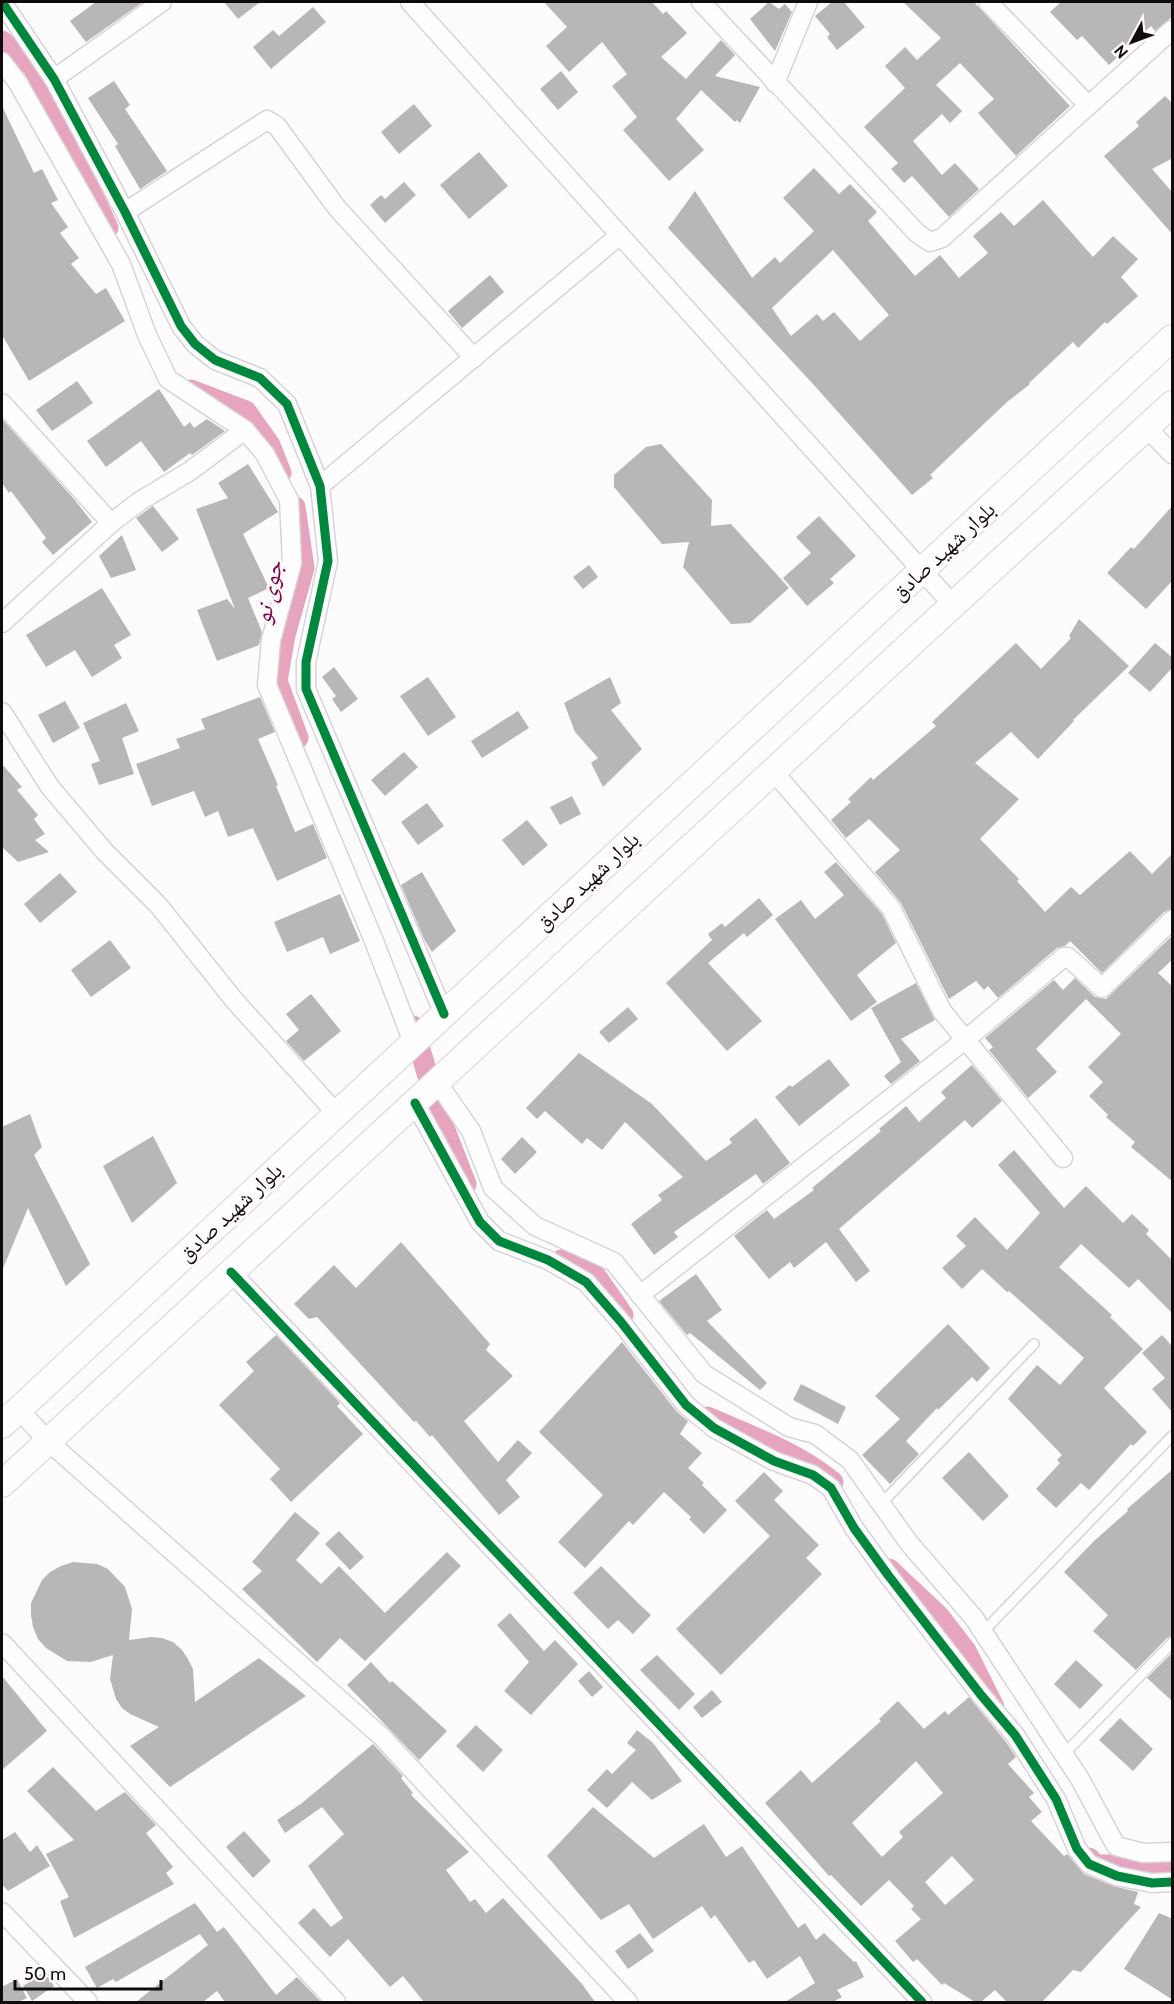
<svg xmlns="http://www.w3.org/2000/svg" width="1174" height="2004" viewBox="0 0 1174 2004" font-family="Cabin,'Noto Naskh Arabic',sans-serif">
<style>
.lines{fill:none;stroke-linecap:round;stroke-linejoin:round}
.canal{stroke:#e7a4be;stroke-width:21}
.building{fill:#b8b6b7;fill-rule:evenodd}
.lane-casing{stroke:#d7d4d6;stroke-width:12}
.street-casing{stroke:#d7d4d6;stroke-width:21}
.secondary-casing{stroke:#d7d4d6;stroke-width:28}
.lane{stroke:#fffeff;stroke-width:9}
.street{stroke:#fffeff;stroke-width:18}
.secondary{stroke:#fffeff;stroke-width:26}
.cycleway-casing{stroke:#fefafb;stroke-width:13}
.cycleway{stroke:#00873e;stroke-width:9}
.labels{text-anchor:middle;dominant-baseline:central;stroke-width:6;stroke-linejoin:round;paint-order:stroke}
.street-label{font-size:22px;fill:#100c0d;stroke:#fefafb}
.water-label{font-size:24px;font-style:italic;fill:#7c0347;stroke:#fefafb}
</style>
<rect width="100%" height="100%" fill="#fdfbfc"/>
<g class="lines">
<!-- canal -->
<g class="canal">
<polyline points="2,41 33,67 108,228"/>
<polyline points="191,390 246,411 270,445 281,473"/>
<polyline points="295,507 304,568 285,635 277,681 298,738"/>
<polyline points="413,1026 441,1120 466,1184"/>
<polyline points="561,1260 596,1276 623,1315"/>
<path d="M707,1417C751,1436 796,1452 833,1482"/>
<polyline points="889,1569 939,1616 966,1651 994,1707"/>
<polyline points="1089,1858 1096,1865 1172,1865"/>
</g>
</g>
<!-- building -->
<g class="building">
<polygon points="96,2 143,2 86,42 70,21"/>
<polygon points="224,2 260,2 238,19"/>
<polygon points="544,2 652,2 663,14 666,11 687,33 661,57 686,79 721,40 735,55 715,76 760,87 740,123 737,120 735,122 701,90 676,119 704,150 669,181 623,130 637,117 612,86 627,74 602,42 569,72 546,46 567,27"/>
<polygon points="769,2 779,9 785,4 792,12 775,51 750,19"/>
<polygon points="832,2 844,2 865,27 837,50 827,37 830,34 815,16"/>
<polygon points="903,2 974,2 1070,106 1016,156 978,113 994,99 960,63 936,85 962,111 950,123 942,114 913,141 942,175 955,163 979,189 949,217 912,176 904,183 891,169 898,163 864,127 905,88 885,66 905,47 917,60 941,38"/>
<polygon points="1061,2 1173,2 1173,16 1155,31 1151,26 1109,65 1082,36 1077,40 1050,12"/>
<polygon points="313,7 326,22 271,69 253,47 273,30 279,36"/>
<polygon points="561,71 578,92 558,110 540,89"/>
<polygon points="114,81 130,105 125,109 167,171 140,189 115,146 118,144 88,98"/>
<polygon points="1165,96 1173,104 1173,158 1152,169 1173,193 1173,235 1104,156 1139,126 1136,122"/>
<polygon points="414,104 432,126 399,154 381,132"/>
<polygon points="2,106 34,173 42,169 58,200 51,203 68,227 60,233 79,258 71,264 96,294 106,288 125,321 29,381 2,335"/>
<polygon points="479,152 508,186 469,219 440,185"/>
<path d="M814,168L839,194L850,184L877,212L868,221L915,276L940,255L959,278L988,253L973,236L1001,212L1014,226L1043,200L1093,257L1113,236L1138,259L1121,277L1138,296L1107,324L1105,322L1078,348L1073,342L1029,383L1030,384L1007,402L930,475L933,478L912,495L813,384L668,228L695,191L752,278L775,257L780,263L814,231L783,198ZM833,250L889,315L860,341L834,312L823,321L817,314L791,336L772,308Z"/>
<polygon points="404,182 416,195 385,223 370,205 381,195 385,199"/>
<polygon points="490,275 504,292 462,328 448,311"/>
<polygon points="77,381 93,403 52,431 36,410"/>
<polygon points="159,389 184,427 190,422 194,428 207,419 225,431 192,455 190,453 164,472 141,441 106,467 87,441"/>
<polygon points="2,419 74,499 92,522 53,555 42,542 46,538 11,491 9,493 2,483"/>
<polygon points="661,444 712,500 711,526 731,524 789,588 750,623 731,624 683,567 689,542 662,544 614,487 614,475 646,447"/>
<polygon points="248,464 278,512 243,534 269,588 248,598 262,632 259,645 217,661 197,610 227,599 235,609 196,509 228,498 218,483"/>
<polygon points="1173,505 1173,580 1146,609 1107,573 1131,547 1134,549"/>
<polygon points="153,506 179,539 162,552 136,518"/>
<polygon points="819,516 856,556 830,579 834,583 807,606 783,578 811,553 796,537"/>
<polygon points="122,535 136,570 111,578 99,556"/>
<polygon points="589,565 598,577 583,589 573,577"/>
<polygon points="102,588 131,635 114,645 122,658 92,677 75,650 46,667 26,635"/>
<polygon points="1079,619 1129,666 1073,720 1074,721 1038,759 1011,732 975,763 1019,799 980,839 1019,879 1017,881 1045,912 1071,887 1080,895 1130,851 1152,874 1173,853 1173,909 1164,912 1102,973 1070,941 1065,946 1057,948 998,998 988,986 984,990 976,981 949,999 901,903 875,872 900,850 869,819 846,838 831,820 851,802 848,799 871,777 873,780 936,726 932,722 1016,643 1041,669 1071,638 1069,636"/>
<polygon points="1155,643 1173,658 1173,667 1150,692 1128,673"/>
<polygon points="334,667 358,699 341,712 332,699 336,696 322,677"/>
<polygon points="428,677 456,717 428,736 400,696"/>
<polygon points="610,677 621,703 611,710 642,749 603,787 591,763 598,758 575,732 564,703"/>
<polygon points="260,697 275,732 258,739 278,785 276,786 295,832 313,824 327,858 277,881 253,828 228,837 218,811 205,817 194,791 152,806 136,764 180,748 176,739 205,729 201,719"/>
<polygon points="65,701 80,728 53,743 38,715"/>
<polygon points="126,703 139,731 122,738 134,774 99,785 91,764 100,761 83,723"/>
<polygon points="518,711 529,728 482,758 471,741"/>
<polygon points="404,752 418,767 385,796 371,780"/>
<polygon points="2,764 22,787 17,790 38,815 34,819 45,834 35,840 49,852 18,862 2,847"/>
<polygon points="572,796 581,814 560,825 550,807"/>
<polygon points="427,803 444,826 418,845 401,822"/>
<polygon points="527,820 548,845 523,866 502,840"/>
<polygon points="836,862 882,914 896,943 857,975 877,1002 851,1021 775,919 801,900 815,919 844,895 824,872"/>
<polygon points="422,872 456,931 432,952 424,939 401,885"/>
<polygon points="60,873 77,892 40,923 24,904"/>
<polygon points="340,894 360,941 330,954 323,937 287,952 274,922"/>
<polygon points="759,898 773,915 747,937 744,933 708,963 762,1021 727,1051 666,983 712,940 708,934 722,923 725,927"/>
<polygon points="1173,935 1173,959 1158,973 1173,987 1173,1182 1131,1147 1135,1142 1106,1117 1108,1115 1089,1096 1103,1082 1088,1067 1121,1034 1086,999 1036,1049 1057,1072 1028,1098 989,1050 993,1047 985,1038 1054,980 1063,990 1075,978 1095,997 1106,999"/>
<polygon points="110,940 131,968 91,997 71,970"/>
<polygon points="916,983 935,1020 901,1039 920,1061 891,1084 884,1076 901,1062 871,1008"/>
<polygon points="311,994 341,1031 304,1061 286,1041 299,1030 286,1014"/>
<polygon points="628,1007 638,1019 609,1043 599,1032"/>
<polygon points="579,1053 652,1104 706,1161 732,1143 729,1139 756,1118 790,1163 763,1184 756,1174 674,1232 678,1237 654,1255 631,1224 662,1200 658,1195 683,1177 625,1122 602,1150 587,1138 582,1144 545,1111 537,1119 526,1108"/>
<polygon points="829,1059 850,1085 799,1126 775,1097 790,1085 792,1087"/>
<polygon points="972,1065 1002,1101 972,1128 965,1120 839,1229 870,1271 856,1282 826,1242 794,1268 790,1262 769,1279 734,1236 767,1210 774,1219 814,1190 812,1188 881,1131 879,1129 906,1106 919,1122 946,1098 941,1092"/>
<polygon points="30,1114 42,1147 34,1155 90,1264 66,1286 28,1208 2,1271 2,1127"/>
<polygon points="153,1136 177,1183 132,1223 103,1166"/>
<polygon points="522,1137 537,1152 515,1174 501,1159"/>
<polygon points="1014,1150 1064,1208 1086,1186 1123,1223 1132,1214 1149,1230 1146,1234 1173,1261 1173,1314 1138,1279 1129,1288 1081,1244 1059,1267 1112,1315 1110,1317 1143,1349 1104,1388 1147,1432 1133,1446 1131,1444 1089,1490 1081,1483 1056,1508 1036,1489 1060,1463 1057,1460 1062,1455 1008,1399 1037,1365 1060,1385 1084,1358 1009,1291 1007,1292 982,1269 962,1289 942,1268 966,1246 956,1236 975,1217 1007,1250 1040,1213 998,1165"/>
<polygon points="401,1242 490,1344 486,1350 513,1376 464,1421 498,1462 518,1440 532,1453 506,1480 520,1497 499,1515 432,1435 430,1437 416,1421 414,1422 317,1317 309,1319 294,1304 334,1265 356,1288"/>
<polygon points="696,1274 722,1310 707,1321 767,1383 760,1390 690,1333 687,1335 659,1301"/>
<polygon points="948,1324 990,1368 977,1382 972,1377 938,1410 937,1408 906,1441 919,1454 890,1484 862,1455 900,1419 875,1396"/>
<polygon points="276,1335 340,1403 337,1406 363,1434 291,1502 270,1479 280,1469 219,1405 254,1371 246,1362"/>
<polygon points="1162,1335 1173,1347 1173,1413 1152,1389 1165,1378 1142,1353"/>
<polygon points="622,1342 677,1412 688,1421 680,1434 702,1453 688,1468 704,1483 702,1485 727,1510 704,1534 689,1519 691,1517 664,1492 633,1525 629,1521 585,1568 558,1542 603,1495 539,1432"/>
<polygon points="801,1384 846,1407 838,1424 793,1400"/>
<polygon points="969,1452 1009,1496 983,1521 942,1478"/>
<polygon points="1173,1469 1173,1636 1167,1638 1136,1670 1093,1631 1108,1615 1064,1572 1094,1541 1128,1511 1127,1509"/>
<polygon points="764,1472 783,1491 774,1500 819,1545 806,1558 822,1574 721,1675 676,1629 770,1536 735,1501"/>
<polygon points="295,1512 320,1533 296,1560 321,1584 339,1566 385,1613 447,1552 461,1566 365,1661 340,1638 317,1662 242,1589 262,1571 252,1562"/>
<polygon points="339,1531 364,1557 350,1570 325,1544"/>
<polygon points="73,1562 97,1564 108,1569 125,1587 132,1609 129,1640 151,1637 162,1638 173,1642 182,1650 188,1659 193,1669 195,1702 259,1658 306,1696 170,1787 130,1746 159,1727 130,1714 122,1708 116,1699 110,1679 113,1655 91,1662 67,1661 46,1648 38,1639 33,1627 31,1615 31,1603 42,1580 50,1572 61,1566"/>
<polygon points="601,1566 640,1605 651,1615 633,1634 618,1620 608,1629 573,1593"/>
<polygon points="510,1613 544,1651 555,1640 578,1664 531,1715 504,1691 529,1662 497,1625"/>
<polygon points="1173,1652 1173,1702 1147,1678"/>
<polygon points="657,1655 695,1694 679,1710 640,1670"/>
<polygon points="1076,1660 1103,1685 1080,1709 1054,1684"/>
<polygon points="371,1662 390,1683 392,1681 447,1731 419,1760 347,1685"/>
<polygon points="589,1671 603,1687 592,1697 578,1681"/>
<polygon points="2,1676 47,1731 2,1770"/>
<polygon points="712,1690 722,1702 702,1718 693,1707"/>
<path d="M969,1697L1006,1742L1016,1757L1008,1764L1034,1793L1029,1797L1042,1812L1031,1821L1064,1856L1067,1854L1084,1874L1113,1886L1138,1892L1134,1904L1141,1907L1081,1972L1073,1970L1042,2002H1007L995,1990L981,2002H975L944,1983L942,1985L917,1959L913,1962L895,1941L921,1919L911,1909L914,1906L889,1880L861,1906L831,1875L829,1876L765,1803L801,1770L812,1783L881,1721L879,1719L898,1701L924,1729L945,1711L948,1715ZM916,1761L943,1793L899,1832L903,1837L882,1857L852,1823ZM952,1856L974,1880L945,1905L925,1882Z"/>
<polygon points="1120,1718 1153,1749 1133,1771 1099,1740"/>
<polygon points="476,1725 503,1750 483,1772 456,1746"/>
<polygon points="637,1730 653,1743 682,1781 652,1800 632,1782 607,1808 587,1790 607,1769 612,1774 636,1750 627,1743"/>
<polygon points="373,1744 403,1776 401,1778 413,1793 411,1795 469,1852 446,1870 470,1902 475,1899 486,1913 503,1898 582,1984 595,2002 424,2002 403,1976 390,1987 348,1939 330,1957 298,1923 314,1908 331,1927 343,1918 308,1866 344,1834 322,1807 285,1833 277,1820 302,1803"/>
<polygon points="53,1767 96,1811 125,1792 156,1825 146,1833 173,1867 166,1873 174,1884 74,1938 60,1901 69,1897 46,1854 74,1840 27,1791"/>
<polygon points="593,1807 654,1858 704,1824 726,1857 742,1846 798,1928 805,1923 816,1940 824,1933 854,1962 856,1961 864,1977 837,1990 842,1997 833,2002 785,2002 815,1983 800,1956 767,1979 754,1960 749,1963 715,1915 711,1919 702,1906 653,1939 629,1904 601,1920 547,1856"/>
<polygon points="244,1831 271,1861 253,1878 226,1847"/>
<polygon points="15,1832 30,1852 37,1845 50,1866 8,1891 2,1884 2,1840"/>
<polygon points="195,1903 217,1932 224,1927 276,1995 297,1977 321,2002 225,2002 217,1991 203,2002 136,2002 208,1945 200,1934 116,1982 113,1979 97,1988 85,1967"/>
<polygon points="1159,1913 1173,1919 1173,2000 1124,1969"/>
<polygon points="640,1933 654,1951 628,1969 615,1951"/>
<polygon points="44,1972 54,1986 32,2001 23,1986"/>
<polygon points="17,1979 27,1998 18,2002 2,2002 2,1987"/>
</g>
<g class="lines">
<!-- lane casing -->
<g class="lane-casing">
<g id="lane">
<polyline points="881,1504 1034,1344"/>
<polyline points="983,1632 1172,1436"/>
<polyline points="1064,1754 1172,1643"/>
</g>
</g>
<!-- street casing -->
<g class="street-casing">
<g id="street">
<polyline points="2,2 54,79 125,212 181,326 195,344 215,360 260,378 287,404 320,486 328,561 306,662 306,689 444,1014"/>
<polyline points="410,2 953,605"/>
<polyline points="701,2 917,233 930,242 942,238 1172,30"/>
<polyline points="988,2 1088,105"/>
<polyline points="2,62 18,83 121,264 147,335 168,379 245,430 265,454 289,500 292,563 271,640 267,685 374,941 413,1042"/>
<polyline points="54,79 162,2"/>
<polyline points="775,83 808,2"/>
<polyline points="125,212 267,120 277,126 337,208 474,358"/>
<polyline points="2,403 111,523"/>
<polyline points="1147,428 1172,454"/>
<polyline points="320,486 620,235"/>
<polyline points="2,623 111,523 140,501 190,471 245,430"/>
<polyline points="2,712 50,787 105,852 159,906 234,1000 336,1113"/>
<polyline points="773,771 891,908 942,1011 1063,1158"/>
<polyline points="437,1082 471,1131 493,1188 535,1226 614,1262 704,1374 789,1427 815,1434 850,1460 909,1543 974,1618 983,1632 1080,1779 1116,1846 1143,1853 1172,1852"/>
<polyline points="415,1103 480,1222 499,1241 548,1260 586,1282 621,1322 686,1405 714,1428 774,1461 813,1475 831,1488 854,1528 888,1575 981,1695 1015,1735 1056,1799 1077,1849 1089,1864 1117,1876 1152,1883 1172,1882"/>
<polyline points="231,1272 922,2002"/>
<polyline points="640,1295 965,1040 1064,957 1068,957 1102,988 1172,920"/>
<polyline points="19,1410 49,1442 382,1737 628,2002"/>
<polyline points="2,1643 336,2002"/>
<polyline points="2,1912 88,2002"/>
</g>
</g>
<!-- secondary casing -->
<g class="secondary-casing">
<g id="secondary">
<polyline points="2,1425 1172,338"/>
<polyline points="2,1484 953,605 1172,404"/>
</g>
</g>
<!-- lane -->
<use href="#lane" class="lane"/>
<!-- street -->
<use href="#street" class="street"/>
<!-- secondary -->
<use href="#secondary" class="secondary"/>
<!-- cycleway casing -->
<g class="cycleway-casing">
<g id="cycleway">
<polyline points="2,2 54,79 125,212 181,326 195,344 215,360 260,378 287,404 320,486 328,561 306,662 306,689 444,1014"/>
<polyline points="415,1103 480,1222 499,1241 548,1260 586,1282 621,1322 686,1405 714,1428 774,1461 813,1475 831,1488 854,1528 888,1575 981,1695 1015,1735 1056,1799 1077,1849 1089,1864 1117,1876 1152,1883 1172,1882"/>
<polyline points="231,1272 922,2002"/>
</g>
</g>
<!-- cycleway -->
<use href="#cycleway" class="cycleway"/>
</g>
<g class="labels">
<!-- street labels -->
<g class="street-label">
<text transform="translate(943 551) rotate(-43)">بلوار شهید صادق</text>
<text transform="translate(587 881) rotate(-43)">بلوار شهید صادق</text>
<text transform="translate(230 1212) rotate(-43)">بلوار شهید صادق</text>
</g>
<!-- water labels -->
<g class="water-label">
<text transform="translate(268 592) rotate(-78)">جوی نو</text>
</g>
</g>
<!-- border -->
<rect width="1174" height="2004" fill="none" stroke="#100c0d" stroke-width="6"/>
<!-- north arrow -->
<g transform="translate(1132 42) rotate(229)" stroke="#fefafb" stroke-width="4.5" paint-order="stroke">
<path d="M0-4.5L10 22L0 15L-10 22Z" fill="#100c0d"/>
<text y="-9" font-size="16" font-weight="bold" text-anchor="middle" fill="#100c0d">N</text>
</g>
<!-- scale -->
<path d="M15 1980v9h146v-9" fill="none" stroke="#100c0d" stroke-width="3"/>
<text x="24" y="1980" font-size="18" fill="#100c0d" stroke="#fefafb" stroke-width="4.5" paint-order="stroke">50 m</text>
</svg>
